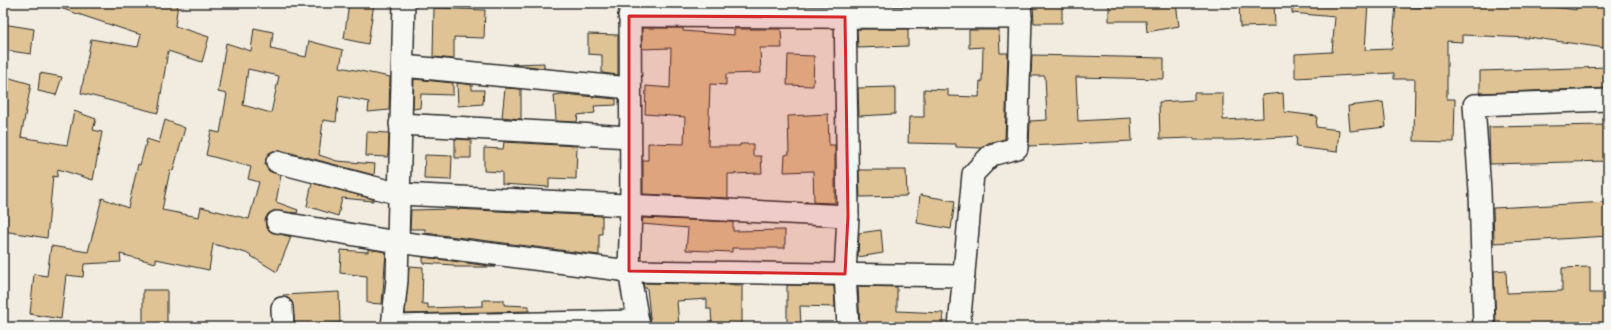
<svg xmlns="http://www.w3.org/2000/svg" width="1611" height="330" viewBox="0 0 1611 330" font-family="Mali,sans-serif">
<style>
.building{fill:#dfc394;stroke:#2b2b2b;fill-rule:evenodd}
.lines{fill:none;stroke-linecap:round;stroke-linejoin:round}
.street-casing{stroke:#2b2b2b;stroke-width:24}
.street{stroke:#f6f6f2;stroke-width:21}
.marked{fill:#d62828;fill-opacity:0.2;stroke:#d62828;stroke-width:3;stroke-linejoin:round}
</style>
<rect width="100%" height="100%" fill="#f1ecdf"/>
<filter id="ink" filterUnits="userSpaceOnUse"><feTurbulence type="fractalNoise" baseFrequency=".025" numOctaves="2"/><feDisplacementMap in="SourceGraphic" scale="8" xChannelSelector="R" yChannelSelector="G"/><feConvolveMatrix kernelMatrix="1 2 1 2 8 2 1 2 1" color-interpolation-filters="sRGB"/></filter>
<g filter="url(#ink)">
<!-- building -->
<g class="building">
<polygon points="54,3 178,3 175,26 209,37 202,62 168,51 158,113 81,93 91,39 138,47 141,35 54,6"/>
<polygon points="349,3 374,3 368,44 344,39"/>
<polygon points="1033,3 1062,3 1062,23 1034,23"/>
<polygon points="1109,3 1176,3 1179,26 1147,32 1146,21 1109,21"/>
<polygon points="1239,3 1274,3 1275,26 1240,27"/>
<polygon points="1292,3 1368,3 1365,50 1392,49 1396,5 1435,9 1436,3 1525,3 1576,10 1576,3 1608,3 1608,14 1605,48 1528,37 1528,38 1462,35 1462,42 1447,41 1447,99 1455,99 1454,142 1414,141 1415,79 1394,79 1394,73 1295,78 1295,54 1332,52 1335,17 1292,13"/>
<polygon points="434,8 485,10 484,38 454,37 454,59 433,57"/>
<polygon points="3,24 34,29 31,54 3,50"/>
<path d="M254,28L273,32L271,49L306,57L309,41L343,50L340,67L390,77L389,110L368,112L369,102L339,96L336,122L323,120L319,155L337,161L375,164L374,175L280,150L273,151L269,153L266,159L265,165L269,171L281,175L276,202L298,210L297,213L273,211L268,214L265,220L266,226L270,231L291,237L277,272L246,253L213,244L209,270L156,259V263L120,254L121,262L84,264L83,277L66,275L61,319L30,314L34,274L47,276L51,246L88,252L102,198L128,208L138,164L140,165L147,139L159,143L165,120L185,128L173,171L170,170L162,210L199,217L201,207L249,219L259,182L248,179L251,167L206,155L211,131L220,133L227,94L218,92L226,43L251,51ZM248,69L279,76L271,113L243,105Z"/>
<polygon points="642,28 683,28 683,31 734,35 734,29 781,29 782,48 760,48 761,73 726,74 726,85 710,84 708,146 740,146 740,144 753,144 753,156 761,156 762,173 728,174 728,198 643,194 643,160 648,160 648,143 684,144 685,117 645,114 646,86 670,88 671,48 642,49"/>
<polygon points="857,29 908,29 908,46 858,48"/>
<polygon points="969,30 999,30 1000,53 1008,53 1005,139 988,143 982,148 956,147 956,144 908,143 909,117 924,117 924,89 948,90 948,96 979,97 980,81 982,82 983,47 969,48"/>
<polygon points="588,34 618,35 618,75 602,73 602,55 588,54"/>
<polygon points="788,55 814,56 813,86 787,85"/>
<polygon points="1032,55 1164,58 1164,79 1076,77 1078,121 1131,118 1132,141 1029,146 1030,121 1047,120 1045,76 1031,76"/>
<polygon points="544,63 544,68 512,64"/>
<polygon points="1608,67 1608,88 1480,93 1480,71"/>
<polygon points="40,73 62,77 56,95 38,91"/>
<polygon points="3,76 31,84 21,137 67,145 74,111 96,119 93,130 102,132 93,180 58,169 57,177 53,176 47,238 3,231"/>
<polygon points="414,79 453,83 453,95 421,94 420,108 413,109"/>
<polygon points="457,83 472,85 472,90 484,90 483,104 458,106"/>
<polygon points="895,87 895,114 859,116 858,88"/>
<polygon points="505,88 521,89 521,119 502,117"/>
<polygon points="1194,93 1223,93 1223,120 1263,118 1262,95 1283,93 1284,112 1317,116 1316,127 1339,130 1337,152 1296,147 1297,136 1234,140 1194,140 1194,138 1160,139 1159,102 1194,100"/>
<polygon points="563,94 616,99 616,105 594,106 595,113 578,115 577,122 556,121 554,95"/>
<polygon points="1383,102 1386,127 1350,131 1348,106"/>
<polygon points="828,114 829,145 835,145 835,203 805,202 814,202 813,171 784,172 785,155 789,154 788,116"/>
<polygon points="1608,125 1608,161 1490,164 1489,127"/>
<polygon points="367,132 389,133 388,157 366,156"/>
<polygon points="455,139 471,140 471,158 455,158"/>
<polygon points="504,142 577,146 576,179 549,178 549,187 502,184 502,172 484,171 484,148 503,149"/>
<polygon points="425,155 452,156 451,180 424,179"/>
<polygon points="859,170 906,170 907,196 860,197"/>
<polygon points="312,183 373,199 373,201 342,198 338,216 307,206"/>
<polygon points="920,195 955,201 951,229 917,223"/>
<polygon points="1608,202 1608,236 1494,243 1493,208"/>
<polygon points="455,209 602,216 602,234 599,234 599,255 425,233 425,229 410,229 411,210"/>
<polygon points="643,218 733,222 733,231 785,230 785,248 732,248 732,252 686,250 688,228 642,224"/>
<polygon points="881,230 883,253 858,257 859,233"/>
<polygon points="368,249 386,252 382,304 367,303 367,276 340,273 341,250 368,252"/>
<polygon points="423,257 496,267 454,267 454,265 423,263"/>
<polygon points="409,266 423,267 422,304 428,304 428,308 483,306 483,300 504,300 504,305 529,306 529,311 405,314"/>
<polygon points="1590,267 1590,293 1608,293 1608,327 1496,327 1494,271 1506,270 1507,293 1562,291 1562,268"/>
<polygon points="643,283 742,285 742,327 712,327 711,309 707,309 707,299 677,301 679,327 651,327 647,288 644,288"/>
<polygon points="787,285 834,286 835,307 800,306 801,327 787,327"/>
<polygon points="858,286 897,287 897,311 943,313 942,327 860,327"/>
<rect x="143" y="290" width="24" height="34"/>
<polygon points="339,292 340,323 295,325 292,302 288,298 283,296 283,295"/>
</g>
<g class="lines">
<!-- street casing -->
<g class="street-casing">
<g id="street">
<polyline points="630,3 631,206 629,271 639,327"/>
<polyline points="845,4 848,216 845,274 848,327"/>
<polyline points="629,16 1021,18"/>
<polyline points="403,66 630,88"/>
<polyline points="400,124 630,137"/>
<polyline points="277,162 400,194 848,216"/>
<polyline points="277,222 397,242 629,271 964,276"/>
<polyline points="282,308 283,327"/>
<polyline points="392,326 638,321"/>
<polyline points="392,327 397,280 404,3"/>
<polyline points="959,327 973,174 991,155 1017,148 1021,18 1020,3"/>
<polyline points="1484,327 1480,191 1474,105 1608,100"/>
</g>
</g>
<!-- street -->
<use href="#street" class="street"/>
</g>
</g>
<!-- marked area -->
<path class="marked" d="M629,16L845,17L848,216L845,274L629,271Z"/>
<!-- margin -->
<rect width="1611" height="330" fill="none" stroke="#f6f6f2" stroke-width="16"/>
<rect x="8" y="8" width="1595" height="314" fill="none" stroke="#2b2b2b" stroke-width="1.5" filter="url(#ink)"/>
</svg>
